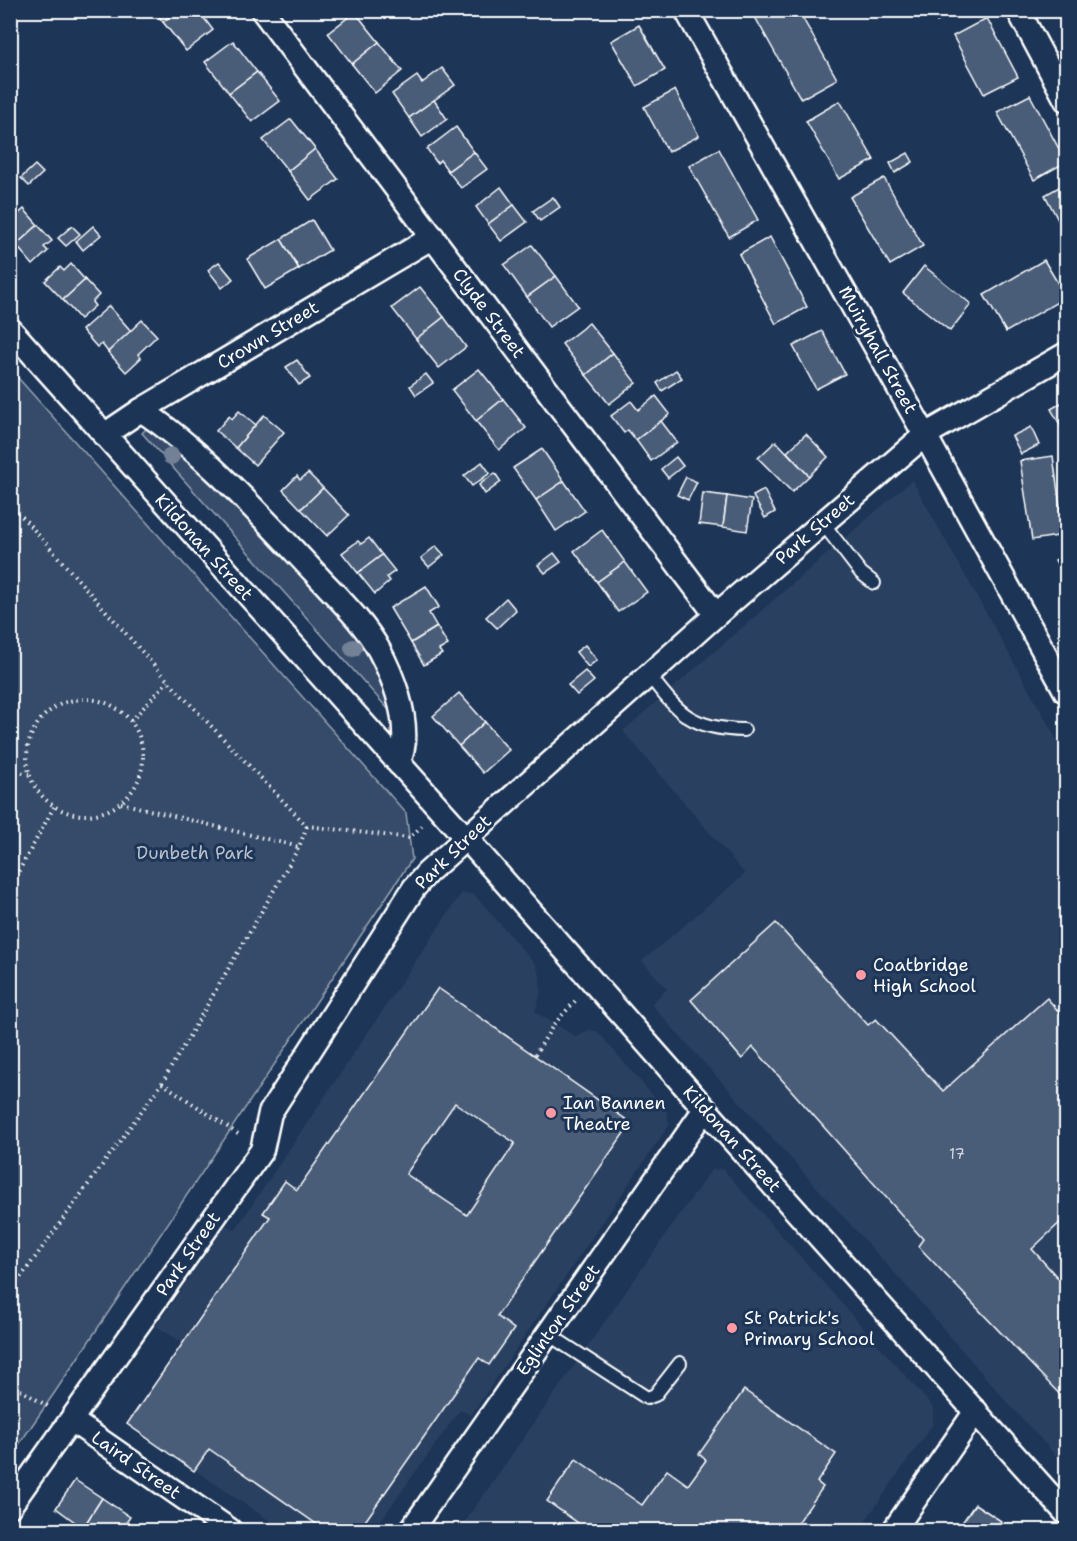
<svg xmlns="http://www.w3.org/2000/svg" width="1077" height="1541" viewBox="0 0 1077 1541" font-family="'Shantell Sans',sans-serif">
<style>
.built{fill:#2a4161}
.green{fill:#364b69;stroke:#9aa5b4;stroke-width:1.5}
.building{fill:#4a5d79;stroke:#fff;stroke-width:1.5;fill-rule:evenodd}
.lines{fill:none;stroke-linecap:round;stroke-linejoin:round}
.service-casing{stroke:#fff;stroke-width:16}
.minor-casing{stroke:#fff;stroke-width:27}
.path{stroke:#fff;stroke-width:4;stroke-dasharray:1.5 4.5;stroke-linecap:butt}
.service{stroke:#1d3557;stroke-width:12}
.minor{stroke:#1d3557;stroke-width:22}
.tree{fill:#738196}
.poi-dot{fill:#ff9aa2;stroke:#1d3557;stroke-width:2}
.labels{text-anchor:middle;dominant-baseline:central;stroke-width:6;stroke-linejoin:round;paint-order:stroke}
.number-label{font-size:15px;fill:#d2d6de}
.street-label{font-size:18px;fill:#fff;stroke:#1d3557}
.park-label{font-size:18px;fill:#b9c0ca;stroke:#1d3557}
.poi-label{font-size:18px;fill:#fff;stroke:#1d3557;text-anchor:start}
</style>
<rect width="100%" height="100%" fill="#1d3557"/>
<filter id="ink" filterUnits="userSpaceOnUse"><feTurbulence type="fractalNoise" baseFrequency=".0167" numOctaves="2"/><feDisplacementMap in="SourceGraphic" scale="12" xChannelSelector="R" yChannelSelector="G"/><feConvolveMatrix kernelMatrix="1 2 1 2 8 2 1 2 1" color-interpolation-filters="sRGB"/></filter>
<g filter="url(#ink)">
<!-- built -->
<g class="built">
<polygon points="912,480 1066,756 1066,1467 998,1392 908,1288 651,1004 667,989 642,961 745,874 623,731"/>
<polygon points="461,894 474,894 536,965 540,976 541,992 535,1012 575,1036 589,1030 597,1031 667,1112 669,1125 471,1415 460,1410 374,1530 283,1530 127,1424 183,1343 156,1326 226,1225 235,1230"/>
<polygon points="723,1169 933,1407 933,1424 859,1530 459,1530 711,1170"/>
</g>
<!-- green -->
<g class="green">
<polygon points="11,370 406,813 412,859 55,1392 11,1456"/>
<polygon points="146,429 160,431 309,578 370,651 383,677 391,709 388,709 142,433"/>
</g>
<!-- building -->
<g class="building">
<polygon points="154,10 178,10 163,22"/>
<polygon points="178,10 198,10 213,30 186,51 163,22"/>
<polygon points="767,10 798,10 837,79 801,99 755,17"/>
<polygon points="931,10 959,10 937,22"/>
<polygon points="355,12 379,42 352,64 328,33"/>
<polygon points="987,18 1018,77 984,94 953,36"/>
<polygon points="639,25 665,70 637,86 611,41"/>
<polygon points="233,41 257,72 229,93 205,62"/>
<polygon points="379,42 402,71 375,93 352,64"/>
<polygon points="442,68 455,85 409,118 392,94 417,76 422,83"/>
<polygon points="257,72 280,101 252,122 229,93"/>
<polygon points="675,90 699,136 668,152 644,107"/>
<polygon points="1030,95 1066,162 1034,180 997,112"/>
<polygon points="434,100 447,119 422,137 409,118"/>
<polygon points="840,101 874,160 839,179 806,121"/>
<polygon points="291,119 315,149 288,171 263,140"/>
<polygon points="456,127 474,152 448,171 440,160 437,163 427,149"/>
<polygon points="315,149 338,179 310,200 288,171"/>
<polygon points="719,149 758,220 729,237 689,166"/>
<polygon points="474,152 487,169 461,188 448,171"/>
<polygon points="908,153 913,162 895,173 890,163"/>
<polygon points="35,165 43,173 29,186 21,178"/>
<polygon points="884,178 923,246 890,265 850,197"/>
<polygon points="1066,183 1066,235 1045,195"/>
<polygon points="501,187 514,205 488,224 476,207"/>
<polygon points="553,197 560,207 540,221 533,211"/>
<polygon points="514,205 527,222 501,241 488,224"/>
<polygon points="24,209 38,225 16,245 10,239 10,215 13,212 16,216"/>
<polygon points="312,220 330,250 299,269 281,239"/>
<polygon points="38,225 52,241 44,247 48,251 33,265 16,245"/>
<polygon points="72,226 80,234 66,246 58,238"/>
<polygon points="93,226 101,235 83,250 76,241"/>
<polygon points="770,237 807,307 776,324 739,254"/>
<polygon points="281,239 299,269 265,289 247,259"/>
<polygon points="532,245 556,276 527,297 504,265"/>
<polygon points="1044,260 1066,297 1006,332 984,295"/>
<polygon points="219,262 233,279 222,288 208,270"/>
<polygon points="71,264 85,280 63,300 45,281 60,267 64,271"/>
<polygon points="924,266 971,304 950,331 903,293"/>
<polygon points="556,276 578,306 549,327 527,297"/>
<polygon points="85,280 99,295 92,302 95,306 80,319 63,300"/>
<polygon points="420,287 444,317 416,339 392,308"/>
<polygon points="109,306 131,331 108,352 102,344 97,347 82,330"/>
<polygon points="444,317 466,347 439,368 416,339"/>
<polygon points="142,320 157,336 138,354 141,358 126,372 108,352"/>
<polygon points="589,323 613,353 586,375 562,344"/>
<polygon points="822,331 845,374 816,389 793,346"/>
<polygon points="613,353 636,383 609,404 586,375"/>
<polygon points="297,360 310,378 299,385 286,367"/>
<polygon points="479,369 503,399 476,421 452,390"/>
<polygon points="676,370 682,378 662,391 657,383"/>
<polygon points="426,374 433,383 416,395 410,386"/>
<polygon points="656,396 670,414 636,440 628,430 624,433 611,416 631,401 638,410"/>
<polygon points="503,399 526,428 499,450 476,421"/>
<polygon points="1066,400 1066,435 1051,409"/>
<polygon points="239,411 256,425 236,448 216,431 229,416 232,419"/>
<polygon points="264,415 284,432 255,465 236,448"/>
<polygon points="661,421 677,442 651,461 636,440"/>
<polygon points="1031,427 1039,445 1021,454 1012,436"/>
<polygon points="806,434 828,457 809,476 787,452"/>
<polygon points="776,441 809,476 792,492 758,458"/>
<polygon points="542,449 564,481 536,500 513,468"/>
<polygon points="1053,456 1064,535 1032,540 1020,461"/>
<polygon points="676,457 683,466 668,478 661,469"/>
<polygon points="482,462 490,473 472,486 464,476"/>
<polygon points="308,473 323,488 301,509 283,490 297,476 300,480"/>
<polygon points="495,473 501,482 485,494 479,485"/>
<polygon points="686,477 697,482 688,500 677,495"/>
<polygon points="564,481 585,511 556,531 536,500"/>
<polygon points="323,488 349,515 327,536 301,509"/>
<polygon points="764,490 775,512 765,518 753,496"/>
<polygon points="703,493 727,496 723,527 699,524"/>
<polygon points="727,496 752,500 747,531 723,527"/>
<polygon points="602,530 625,562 597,582 574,551"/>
<polygon points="369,538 382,555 358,573 342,553 358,541 361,544"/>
<polygon points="436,546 444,555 429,567 421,558"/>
<polygon points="554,553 561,562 545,573 538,565"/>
<polygon points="1066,553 1066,580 1055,560"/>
<polygon points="382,555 395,571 387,577 390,581 375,594 358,573"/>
<polygon points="625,562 647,592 618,612 597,582"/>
<polygon points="426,586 439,607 429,613 437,627 411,643 390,608"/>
<polygon points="506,598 516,610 497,628 486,617"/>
<polygon points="437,627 448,645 439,650 442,654 424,665 411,643"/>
<polygon points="585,645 597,660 588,667 576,652"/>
<polygon points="585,671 594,681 577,695 568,685"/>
<polygon points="459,693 485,722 459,746 433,716"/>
<polygon points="485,722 509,750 483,773 459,746"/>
<polygon points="776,923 868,1025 876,1019 943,1091 1047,998 1066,1020 1066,1217 1032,1249 1066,1287 1066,1401 918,1246 923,1239 753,1047 742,1059 691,1000"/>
<path d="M438,988L631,1123L497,1316L514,1329L489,1365L479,1358L359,1530H325L209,1449L194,1471L127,1424L270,1217L263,1213L285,1181L297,1190ZM455,1103L515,1143L467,1215L406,1174Z"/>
<polygon points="744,1390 836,1454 817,1482 823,1487 793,1530 572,1530 578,1523 547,1501 576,1459 642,1505 667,1470 688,1485 706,1460 699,1454"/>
<polygon points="75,1480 102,1498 83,1528 56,1508"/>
<polygon points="102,1498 130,1517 121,1530 87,1530 83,1528"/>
<polygon points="975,1504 1001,1521 995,1530 957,1530"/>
</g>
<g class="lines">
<!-- service casing -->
<g class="service-casing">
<g id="service">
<polyline points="822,522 861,573 874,583"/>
<path d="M649,675C679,714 692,729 744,730"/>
<polyline points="548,1334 647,1398 655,1395 680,1363"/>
</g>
</g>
<!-- minor casing -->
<g class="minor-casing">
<g id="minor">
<polyline points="262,10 716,615"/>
<polyline points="686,10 925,435 1066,692"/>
<polyline points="1018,10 1066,100"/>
<polyline points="10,329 466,838 705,1109 1066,1513"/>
<path d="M141,410C203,451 263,518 314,572C335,595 364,622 379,650C393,676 406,711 404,741C403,749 401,757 399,764"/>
<polyline points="104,435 141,410 433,237"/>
<polyline points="71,1420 230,1530"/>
<polyline points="10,1506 262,1150 270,1113 414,888 427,873 716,615 925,435 1066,354"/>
<polyline points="411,1530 705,1109"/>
<polyline points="894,1530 976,1411"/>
</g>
</g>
<!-- path -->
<g class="path">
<polyline points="10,503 168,681 307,826 409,838 423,825"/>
<circle cx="85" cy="757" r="58"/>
<polyline points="131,721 168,681"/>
<polyline points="10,771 29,774"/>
<polyline points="121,803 299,847"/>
<polyline points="10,887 54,807"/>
<polyline points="535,1055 554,1024 578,998"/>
<polyline points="162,1083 241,1136"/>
<polyline points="10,1292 162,1083 299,847 307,826"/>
<polyline points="10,1384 51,1408"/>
</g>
<!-- service -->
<use href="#service" class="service"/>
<!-- minor -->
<use href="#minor" class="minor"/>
</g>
<!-- trees -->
<g class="tree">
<circle cx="171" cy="456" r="9"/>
<circle cx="353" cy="648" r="9"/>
</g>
</g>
<!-- markers -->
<g class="poi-dot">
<circle cx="861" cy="975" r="6"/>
<circle cx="551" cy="1113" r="6"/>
<circle cx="732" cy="1328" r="6"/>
</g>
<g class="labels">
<!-- number labels -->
<g class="number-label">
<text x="957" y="1154">17</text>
</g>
<!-- street labels -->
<g class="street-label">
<text transform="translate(489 313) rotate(53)">Clyde Street</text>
<text transform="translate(268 335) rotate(-31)">Crown Street</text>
<text transform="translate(878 350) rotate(61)">Muiryhall Street</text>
<text transform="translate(815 529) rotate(-41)">Park Street</text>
<text transform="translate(204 547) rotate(48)">Kildonan Street</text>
<text transform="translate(453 852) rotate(-44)">Park Street</text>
<text transform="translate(732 1139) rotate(48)">Kildonan Street</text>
<text transform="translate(188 1254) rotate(-55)">Park Street</text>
<text transform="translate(558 1320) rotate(-55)">Eglinton Street</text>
<text transform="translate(136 1465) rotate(35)">Laird Street</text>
</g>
<!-- park labels -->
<g class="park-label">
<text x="195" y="853">Dunbeth Park</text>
</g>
<!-- poi labels -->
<g class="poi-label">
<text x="873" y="965">Coatbridge<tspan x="873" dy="21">High School</tspan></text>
<text x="563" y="1103">Ian Bannen<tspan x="563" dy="21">Theatre</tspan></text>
<text x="744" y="1318">St Patrick's<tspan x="744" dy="21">Primary School</tspan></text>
</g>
</g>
<!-- margin -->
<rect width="1077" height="1541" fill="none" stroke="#1d3557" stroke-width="36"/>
<rect x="18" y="18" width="1041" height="1505" fill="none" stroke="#fff" stroke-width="2" filter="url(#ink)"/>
</svg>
